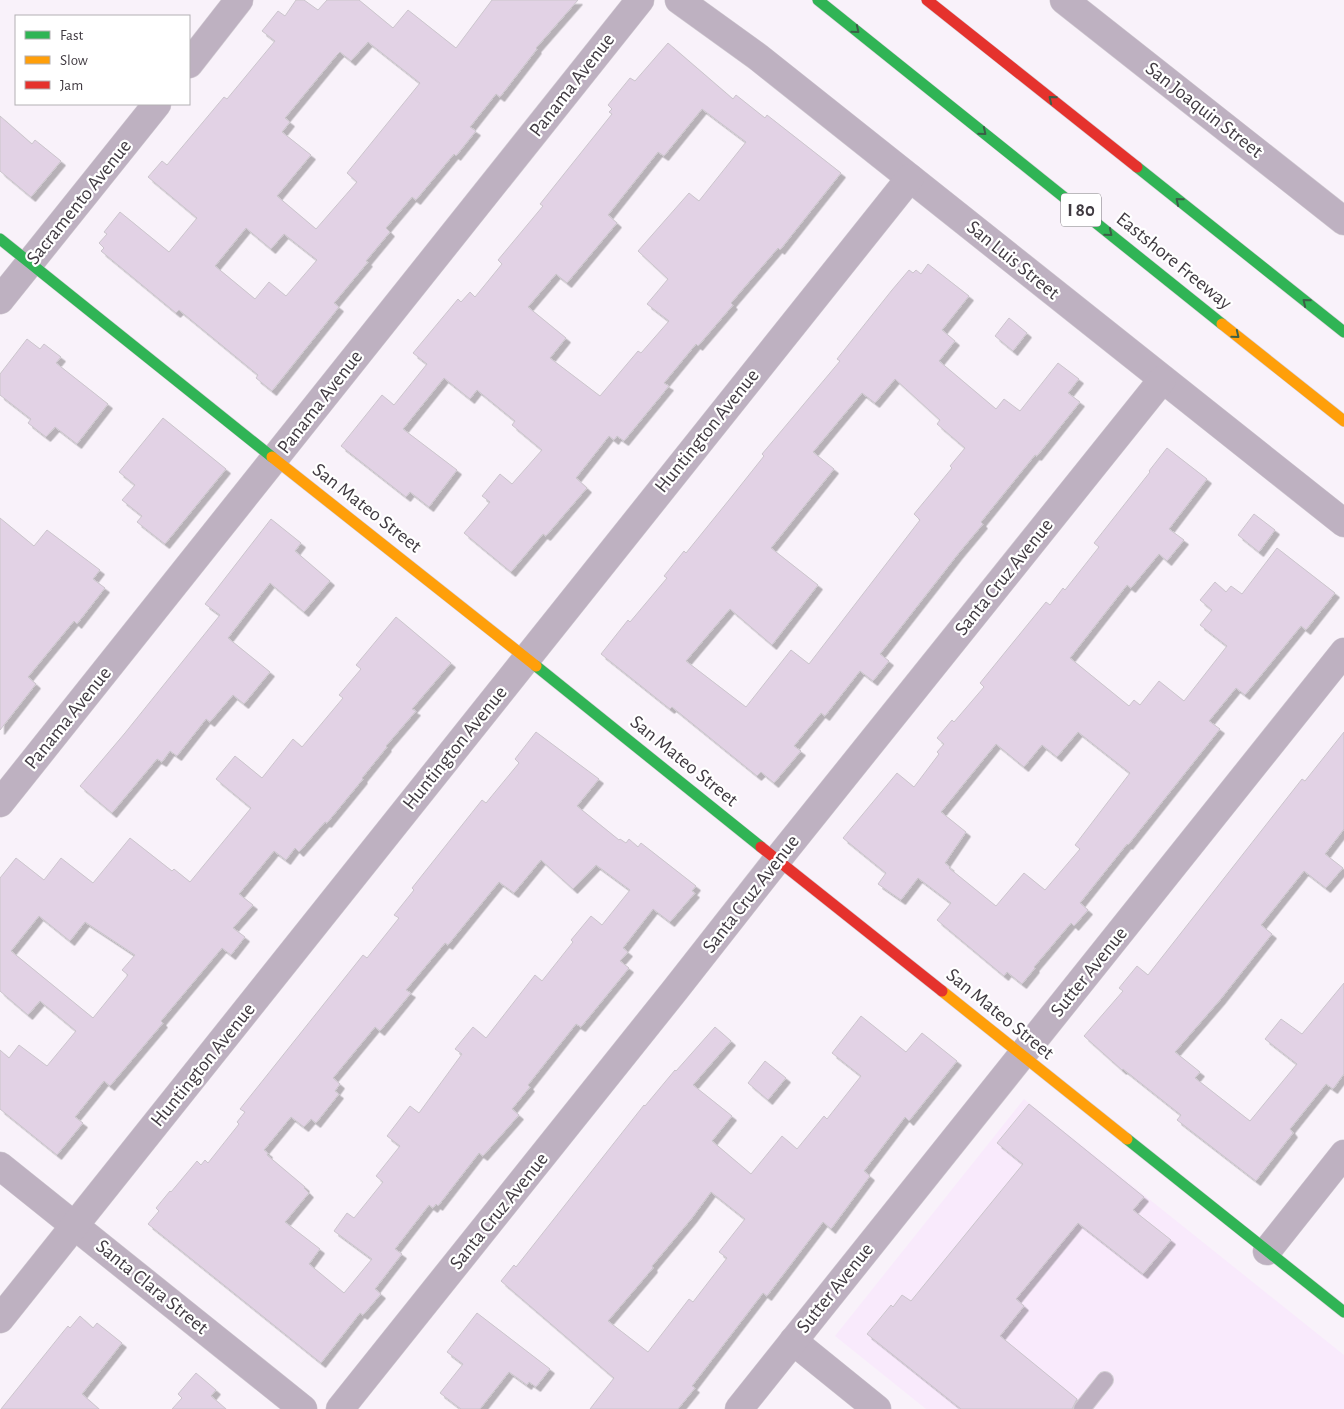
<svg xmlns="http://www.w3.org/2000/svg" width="1344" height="1409" viewBox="0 0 1344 1409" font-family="'Alegreya Sans',sans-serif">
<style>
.built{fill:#f9eafc}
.building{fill:#e2d2e5;stroke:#cbc5cc;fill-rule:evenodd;filter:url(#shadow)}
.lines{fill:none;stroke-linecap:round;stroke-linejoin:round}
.lane-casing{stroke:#d3ced4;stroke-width:18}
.street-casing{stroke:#d3ced4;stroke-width:29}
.fast-casing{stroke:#d3ced4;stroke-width:12}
.slow-casing{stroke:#d3ced4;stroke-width:12}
.jam-casing{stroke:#d3ced4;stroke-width:12}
.lane{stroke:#beb1c1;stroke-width:16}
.street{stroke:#beb1c1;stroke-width:28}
.fast{stroke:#30b455;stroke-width:11}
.slow{stroke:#ff9f0a;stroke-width:11}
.jam{stroke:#e5322d;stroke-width:11}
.oneway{stroke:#3b5f47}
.labels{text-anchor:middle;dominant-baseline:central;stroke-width:4.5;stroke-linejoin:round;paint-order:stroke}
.shield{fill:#fff;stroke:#79757a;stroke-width:1}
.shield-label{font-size:19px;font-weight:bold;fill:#403a41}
.street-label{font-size:20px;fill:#403a41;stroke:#fff}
</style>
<defs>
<filter id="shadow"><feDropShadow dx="4.5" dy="4.5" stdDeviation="0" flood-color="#0004"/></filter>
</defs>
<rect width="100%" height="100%" fill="#f9f2fa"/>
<!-- built -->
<polygon class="built" points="1024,1099 1344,1355 1344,1409 926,1409 835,1336"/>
<!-- building -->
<g class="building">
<path d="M296,0H304L318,10L327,0H359L393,28L408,10L456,48L492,0H578L536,48L537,49L500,97L496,94L470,127L476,131L456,156L454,154L416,200L412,197L386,228L390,232L366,261L368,262L334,303L339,307L272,391L256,378L258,375L179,310L176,313L101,251L104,248L99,243L107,234L104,232L120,212L169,252L197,218L148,177L162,161L167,165L224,97L227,99L275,41L262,31L278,11L285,16ZM368,42L420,83L347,173L357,182L316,229L277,196L311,155L282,132L290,122L285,118L336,56L340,52L351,61ZM246,228L271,249L284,234L317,260L286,296L269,282L255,299L215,266Z"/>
<path d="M668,43L733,99L736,95L765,118L767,115L841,173L780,250L778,248L731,303L733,305L698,346L696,344L664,383L669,386L624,441L617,436L614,440L609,436L576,478L587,488L546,536L543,534L511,572L464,533L490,502L482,496L500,474L512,484L542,450L512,425L515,421L477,390L470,399L444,378L403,429L457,470L429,507L410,492L406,497L341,446L382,395L394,405L427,364L413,353L458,299L461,302L470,292L475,297L502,264L498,260L543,206L540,204L612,114L609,112L612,109L608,105L630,78L635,81ZM702,109L746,142L699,201L689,193L638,251L668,279L647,304L669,321L641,353L638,351L600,396L550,358L566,338L528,307L556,274L567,283L617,223L608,215L658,152L664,156Z"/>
<polygon points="0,116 32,144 35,140 61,161 31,197 0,171"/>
<path d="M928,264L969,296L942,330L955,341L939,361L996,409L1004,399L1020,411L1058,363L1079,379L1068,393L1080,402L1037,456L1035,455L981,522L983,524L958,554L880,654L889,661L873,681L860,671L825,716L821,713L794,746L801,751L774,783L761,772L757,776L672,707L670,709L601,654L628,620L630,622L667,578L664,576L684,551L686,553L733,495L764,456L762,454L840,361L837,359L892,290L909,270L913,273L916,270L921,274ZM895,379L940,420L937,424L965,448L950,466L952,468L914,514L920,520L809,664L791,650L746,707L686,661L730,609L772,645L818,585L771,548L834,469L813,452L862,393L875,403Z"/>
<polygon points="1009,318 1027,333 1013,351 995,336"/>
<polygon points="27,339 40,349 44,344 61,357 56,363 108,404 77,444 55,427 46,437 28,423 31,419 0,395 0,374"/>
<polygon points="163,418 226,469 165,544 137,522 142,516 122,500 135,485 119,472"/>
<path d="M1167,448L1207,479L1169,529L1184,540L1167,561L1159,554L1131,588L1127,585L1070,658L1129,706L1134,700L1140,705L1159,681L1184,701L1227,646L1200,625L1212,610L1200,600L1215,582L1226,592L1231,586L1242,594L1277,548L1335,593L1306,630L1301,626L1245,695L1236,688L1209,721L1220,729L1128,845L1127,844L1080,903L1088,910L1074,926L1071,923L1034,967L1035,968L1022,984L1007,972L1004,976L937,920L951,903L918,878L901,900L878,884L886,873L843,838L897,773L914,787L939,754L937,752L944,744L937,738L952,720L954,722L984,687L980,683L1046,602L1050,605L1063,588L1065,590L1099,547L1094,543L1150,472L1149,471ZM1078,732L1130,773L1075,845L1080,849L1045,890L1024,873L996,906L949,868L950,867L945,863L966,832L941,812L996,744L1024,767L1042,745L1057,757Z"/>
<polygon points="1254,514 1275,530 1259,552 1238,535"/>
<polygon points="0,518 34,546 47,530 100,570 93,579 105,588 77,624 74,621 28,677 36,684 0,730"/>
<polygon points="271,519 301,543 295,551 330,581 304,612 270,583 228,638 270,672 244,704 233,695 210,722 206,719 177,756 170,751 162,762 157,759 112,813 80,786 125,733 220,615 205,604"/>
<path d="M396,617L451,663L412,709L416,711L386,746L387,747L362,778L363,779L327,823L325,822L299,852L295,848L286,860L274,851L239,894L253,905L233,928L245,937L231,955L222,948L161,1021L163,1023L110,1086L104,1081L75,1117L83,1123L57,1155L0,1109V1050L9,1058L19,1045L47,1066L76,1031L40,1001L28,1015L0,991V878L16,858L44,880L61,858L93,883L130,838L172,871L174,869L190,882L251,808L216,779L235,756L262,778L293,739L302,747L343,698L339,695L361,669L356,665ZM39,916L70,941L85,922L135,955L122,970L128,975L93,1018L11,951Z"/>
<path d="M536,732L599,779L577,806L619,840L620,839L626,843L629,839L638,847L641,843L696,886L692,891L695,893L670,922L653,909L623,948L628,952L620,961L629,968L581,1027L576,1024L528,1085L530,1087L512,1109L519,1115L483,1156L479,1153L438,1206L436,1204L433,1208L429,1205L395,1249L402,1254L375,1289L381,1294L363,1315L360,1313L321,1363L148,1224L159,1211L156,1208L170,1191L171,1192L197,1161L201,1165L205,1160L208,1163L239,1124L237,1122L245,1112L240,1109L363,955L367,958L399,918L394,915L414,890L412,888L482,800L486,803L519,763L515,759ZM541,860L573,889L596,865L630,890L602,925L591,916L571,940L573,942L542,981L535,975L486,1038L473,1027L455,1049L462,1054L419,1113L410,1106L387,1136L400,1146L376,1176L383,1182L354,1218L347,1213L334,1231L372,1259L344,1293L309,1264L320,1249L285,1222L309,1193L304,1188L305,1187L267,1155L268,1153L264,1150L291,1117L304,1127L311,1119L316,1123L339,1094L335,1091L340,1084L333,1078L375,1027L380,1031L411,993L406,990L445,943L448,945L499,882L514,893Z"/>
<polygon points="1344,732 1344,829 1325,854 1343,868 1326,888 1304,871 1261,925 1272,934 1220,1000 1175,1052 1200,1072 1195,1078 1250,1121 1297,1064 1265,1039 1281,1019 1302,1034 1344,983 1344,1074 1333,1089 1326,1084 1290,1129 1293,1133 1256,1181 1177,1120 1181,1115 1123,1069 1122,1070 1084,1036 1123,991 1119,988 1137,966 1148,975 1302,779 1305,781"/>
<path d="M861,1016L906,1052L922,1033L957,1061L909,1121L905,1117L864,1171L870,1176L831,1229L823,1222L767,1296L763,1293L692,1386L695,1388L678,1409H590L614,1378L501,1281L514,1265L516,1267L644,1105L645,1106L675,1070L676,1071L715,1027L731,1041L693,1085L732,1116L712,1141L751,1174L782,1136L797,1149L824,1116L827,1119L861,1076L832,1053ZM711,1192L745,1219L719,1252L727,1258L693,1302L689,1299L648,1352L608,1321L653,1268L652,1266L692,1218Z"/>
<polygon points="765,1061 786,1078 768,1100 748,1083"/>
<polygon points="1029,1104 1144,1197 1133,1210 1171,1240 1143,1274 1078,1223 1016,1299 1024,1306 1000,1336 1077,1399 1072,1409 961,1409 867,1334 891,1305 893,1307 902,1295 911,1301 1023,1164 997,1143"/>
<polygon points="477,1313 550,1369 536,1387 529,1382 527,1385 509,1372 480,1409 461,1409 440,1393 463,1364 447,1352"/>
<polygon points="80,1316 93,1328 97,1323 122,1343 82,1394 99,1409 1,1409 63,1332 68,1326 70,1328"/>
<polygon points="196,1373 216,1390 211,1396 226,1409 172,1409 182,1398 178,1394"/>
</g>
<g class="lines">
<!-- lane casing -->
<g class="lane-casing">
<polyline id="lane" points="1082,1409 1105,1380"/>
</g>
<!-- street casing -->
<g class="street-casing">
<g id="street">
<polyline points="679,0 758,57 1344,523"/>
<polyline points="1064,0 1344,221"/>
<polyline points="189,64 239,0"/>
<polyline points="0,300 157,104"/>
<polyline points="0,803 640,0"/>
<polyline points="0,1166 303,1409"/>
<polyline points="1267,1251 1344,1154"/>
<polyline points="0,1319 910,178"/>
<polyline points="793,1341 877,1409"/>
<polyline points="340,1409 675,990 777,860 1162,380"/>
<polyline points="739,1409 1344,652"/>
</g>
</g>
<!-- fast casing -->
<g class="fast-casing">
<g id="fast">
<polyline points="818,0 1222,324"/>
<polyline points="1137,167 1344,332"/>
<polyline points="0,239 272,457"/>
<polyline points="536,666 761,847"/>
<polyline points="1127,1139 1344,1312"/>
</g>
</g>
<!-- slow casing -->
<g class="slow-casing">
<g id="slow">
<polyline points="1222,324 1344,421"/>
<polyline points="272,457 536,666"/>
<polyline points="942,991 1127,1139"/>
</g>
</g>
<!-- jam casing -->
<g class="jam-casing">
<g id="jam">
<polyline points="927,0 1137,167"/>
<polyline points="761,847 942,991"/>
</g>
</g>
<!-- lane -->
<use href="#lane" class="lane"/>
<!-- street -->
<use href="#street" class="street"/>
<!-- fast -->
<use href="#fast" class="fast"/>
<!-- slow -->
<use href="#slow" class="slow"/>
<!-- jam -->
<use href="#jam" class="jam"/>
</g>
<!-- one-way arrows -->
<defs><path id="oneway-chevron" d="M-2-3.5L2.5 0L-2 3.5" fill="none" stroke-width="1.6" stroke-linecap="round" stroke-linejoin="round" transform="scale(1.25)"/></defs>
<g class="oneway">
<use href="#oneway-chevron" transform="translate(856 30) rotate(39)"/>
<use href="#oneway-chevron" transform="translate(1052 99) rotate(-141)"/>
<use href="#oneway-chevron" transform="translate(983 132) rotate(39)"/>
<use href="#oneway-chevron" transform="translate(1179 201) rotate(-141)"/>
<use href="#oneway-chevron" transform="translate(1109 233) rotate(39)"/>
<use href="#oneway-chevron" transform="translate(1306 302) rotate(-141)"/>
<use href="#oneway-chevron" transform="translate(1236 335) rotate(39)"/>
</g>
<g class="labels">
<!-- shield labels -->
<rect class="shield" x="1061" y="193.5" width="40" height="33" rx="4"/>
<g class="shield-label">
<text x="1081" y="210">I 80</text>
</g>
<!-- street labels -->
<g class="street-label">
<text transform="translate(572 85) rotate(-52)">Panama Avenue</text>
<text transform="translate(1204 110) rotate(38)">San Joaquin Street</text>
<text transform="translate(79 202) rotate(-51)">Sacramento Avenue</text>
<text transform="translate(1013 260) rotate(39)">San Luis Street</text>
<text transform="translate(1174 261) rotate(39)">Eastshore Freeway</text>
<text transform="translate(320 402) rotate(-52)">Panama Avenue</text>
<text transform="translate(707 431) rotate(-51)">Huntington Avenue</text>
<text transform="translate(367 508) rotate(38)">San Mateo Street</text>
<text transform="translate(1004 577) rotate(-51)">Santa Cruz Avenue</text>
<text transform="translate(68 718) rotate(-51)">Panama Avenue</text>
<text transform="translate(455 748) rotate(-51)">Huntington Avenue</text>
<text transform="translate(684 761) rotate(39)">San Mateo Street</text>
<text transform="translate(751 894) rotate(-52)">Santa Cruz Avenue</text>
<text transform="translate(1089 972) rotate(-51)">Sutter Avenue</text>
<text transform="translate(1000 1014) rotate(39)">San Mateo Street</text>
<text transform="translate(203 1065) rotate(-51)">Huntington Avenue</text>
<text transform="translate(499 1211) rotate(-51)">Santa Cruz Avenue</text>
<text transform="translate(152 1287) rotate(39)">Santa Clara Street</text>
<text transform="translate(835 1288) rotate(-51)">Sutter Avenue</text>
</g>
</g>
<!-- legend -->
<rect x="15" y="15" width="175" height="90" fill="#ffffff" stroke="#b3b0b3"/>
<rect x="25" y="31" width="25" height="8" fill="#30b455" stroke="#b3b0b3"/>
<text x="60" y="40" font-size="15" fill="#403a41">Fast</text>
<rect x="25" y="56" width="25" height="8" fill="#ff9f0a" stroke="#b3b0b3"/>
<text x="60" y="65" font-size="15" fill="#403a41">Slow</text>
<rect x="25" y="81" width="25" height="8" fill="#e5322d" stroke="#b3b0b3"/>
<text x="60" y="90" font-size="15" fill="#403a41">Jam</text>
</svg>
